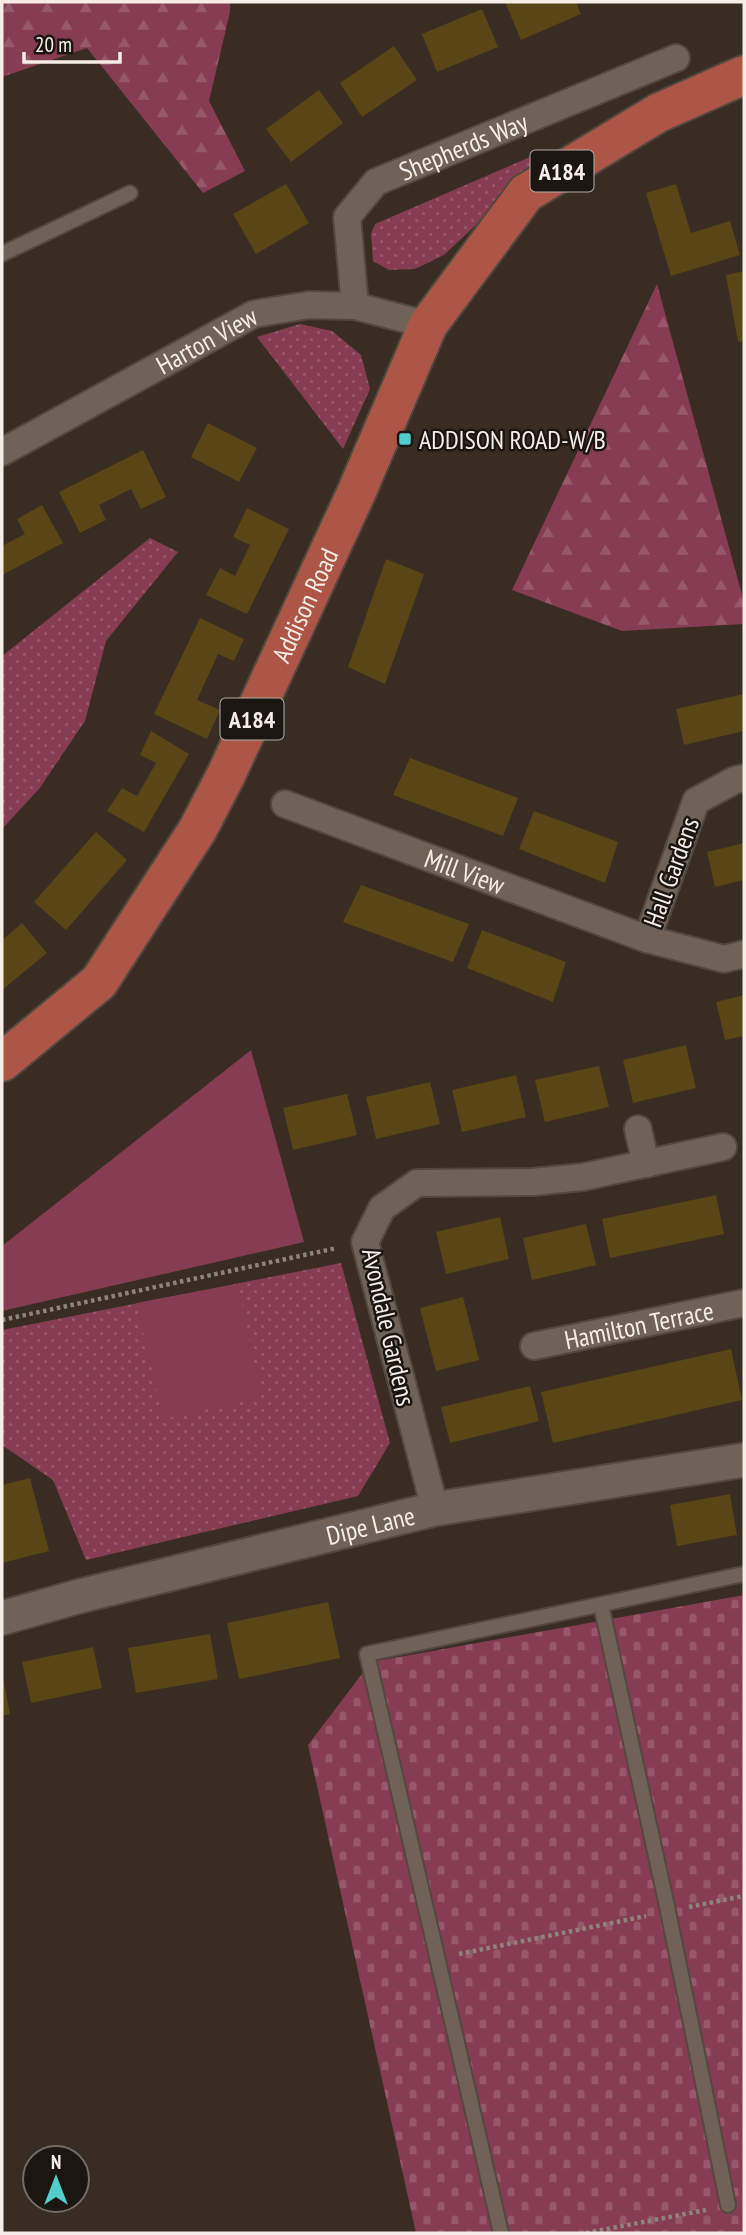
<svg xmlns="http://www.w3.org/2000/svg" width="746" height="2235" viewBox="0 0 746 2235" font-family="'PT Sans Narrow',sans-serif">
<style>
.grass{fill:url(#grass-dots)}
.forest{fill:url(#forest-firs)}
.cemetery{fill:url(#cemetery-stones)}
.green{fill:#863c52}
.building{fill:#594515}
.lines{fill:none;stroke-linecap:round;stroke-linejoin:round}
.service-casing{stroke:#534840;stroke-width:18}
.minor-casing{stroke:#534840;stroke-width:30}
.tertiary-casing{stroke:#534840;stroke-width:37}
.primary-casing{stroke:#534840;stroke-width:42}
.path{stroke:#8f847c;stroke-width:4.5;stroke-dasharray:3.5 3.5;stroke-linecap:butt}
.service{stroke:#716257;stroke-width:14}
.minor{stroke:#716257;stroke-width:26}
.tertiary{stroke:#716257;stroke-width:33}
.primary{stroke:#ad5647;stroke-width:38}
.poi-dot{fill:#52cdcc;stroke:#1c1612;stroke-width:2.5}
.labels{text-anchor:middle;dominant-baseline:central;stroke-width:5;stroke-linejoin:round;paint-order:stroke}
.shield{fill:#1c1612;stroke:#b4aca6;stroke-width:2}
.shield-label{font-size:24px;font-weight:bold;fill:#f5ede6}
.street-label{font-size:26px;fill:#f5ede6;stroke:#1c1612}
.poi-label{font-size:26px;fill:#f5ede6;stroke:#1c1612;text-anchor:start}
</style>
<defs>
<pattern id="grass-dots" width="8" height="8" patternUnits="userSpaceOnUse" patternTransform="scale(1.75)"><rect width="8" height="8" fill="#863c52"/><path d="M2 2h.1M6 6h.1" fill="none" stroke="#98586b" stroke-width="1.8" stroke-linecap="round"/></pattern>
<pattern id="forest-firs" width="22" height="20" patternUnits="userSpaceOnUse" patternTransform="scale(1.75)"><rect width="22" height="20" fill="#863c52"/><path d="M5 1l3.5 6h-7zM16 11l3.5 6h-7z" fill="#98586b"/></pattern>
<pattern id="cemetery-stones" width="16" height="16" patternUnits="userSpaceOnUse" patternTransform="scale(1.75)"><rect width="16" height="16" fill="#863c52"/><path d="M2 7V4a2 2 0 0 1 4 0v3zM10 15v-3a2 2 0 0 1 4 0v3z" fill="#98586b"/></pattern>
</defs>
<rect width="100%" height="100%" fill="#392c23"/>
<!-- grass -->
<g class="grass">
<polygon points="544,151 476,225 444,255 415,269 389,270 373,261 371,234 375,224"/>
<polygon points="300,324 332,331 361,355 370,389 343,449 257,337"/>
<polygon points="150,538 178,552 106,641 85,721 39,789 2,829 2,656"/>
<polygon points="341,1263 390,1443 358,1496 86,1560 53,1480 2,1445 2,1330"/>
</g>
<!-- forest -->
<g class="forest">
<polygon points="2,2 230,2 230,12 209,101 245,171 203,193 87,48 2,77"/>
<polygon points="657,284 744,602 744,624 622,631 512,590"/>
</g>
<!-- cemetery -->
<polygon class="cemetery" points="744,1595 744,2233 416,2233 308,1745 371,1662"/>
<!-- green -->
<g class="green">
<polygon points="251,1050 304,1242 2,1311 2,1246"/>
<polygon points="238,1284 261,1397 164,1419 136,1303"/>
</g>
<!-- building -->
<g class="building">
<polygon points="505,2 576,2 581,14 521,40"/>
<polygon points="482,9 498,47 437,72 422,34"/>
<polygon points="394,46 417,80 362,117 340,83"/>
<polygon points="319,90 343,123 291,162 266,129"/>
<polygon points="286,184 309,223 256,254 233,214"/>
<polygon points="676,184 691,233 730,221 740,255 671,276 646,193"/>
<polygon points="744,271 744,341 738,342 726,275"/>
<polygon points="208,423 257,448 239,482 191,457"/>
<polygon points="143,450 166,497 141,509 131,489 99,505 106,520 80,533 59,492"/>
<polygon points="42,505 63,543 2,575 2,546 25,534 17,519"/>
<polygon points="247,508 289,529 247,614 206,595 220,568 235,576 250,545 233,537"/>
<polygon points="386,559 424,574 385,684 348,667"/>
<polygon points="200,618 244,639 234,661 218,654 197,700 220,710 207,739 154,714"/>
<polygon points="744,694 744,731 684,745 676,709"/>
<polygon points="151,731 189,754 144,832 107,811 122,788 137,796 156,763 140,755"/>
<polygon points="410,758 518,798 503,836 393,795"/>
<polygon points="534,811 618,842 605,883 519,849"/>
<polygon points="96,832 127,860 66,930 34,902"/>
<polygon points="744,843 744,880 715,887 707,852"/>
<polygon points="361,885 469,924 453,962 343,922"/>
<polygon points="22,923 47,953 2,990 2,940"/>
<polygon points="482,930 566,962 553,1002 467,968"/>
<polygon points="744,995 744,1036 725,1040 716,1002"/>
<polygon points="686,1045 696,1088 633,1103 623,1060"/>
<polygon points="599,1066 609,1107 545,1122 535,1080"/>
<polygon points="516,1075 526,1117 462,1132 452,1090"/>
<polygon points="430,1082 440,1124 376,1139 366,1097"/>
<polygon points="347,1094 357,1135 293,1150 283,1108"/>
<polygon points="716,1195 724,1234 610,1258 602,1219"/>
<polygon points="500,1217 509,1259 446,1274 436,1232"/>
<polygon points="586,1224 596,1265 532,1280 523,1238"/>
<polygon points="463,1297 479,1360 436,1371 420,1308"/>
<polygon points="731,1349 742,1400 553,1443 541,1392"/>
<polygon points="530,1386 539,1421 450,1443 441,1407"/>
<polygon points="30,1478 49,1551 2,1563 2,1485"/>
<polygon points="730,1494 737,1535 677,1546 670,1505"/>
<polygon points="328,1602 340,1658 239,1679 227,1623"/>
<polygon points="210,1634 218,1679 136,1693 128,1648"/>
<polygon points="93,1647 102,1688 31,1703 22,1662"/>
<polygon points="3,1677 10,1714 2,1716 2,1678"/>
</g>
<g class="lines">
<!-- service casing -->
<g class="service-casing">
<g id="service">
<polyline points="2,254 130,193"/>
<polyline points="601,1605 668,1911 728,2205"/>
<polyline points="501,2233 367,1654 744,1574"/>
</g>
</g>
<!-- minor casing -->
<g class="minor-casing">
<g id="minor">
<path id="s1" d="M355,306L347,217L376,182L676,58"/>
<path id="s2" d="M2,452L254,314L309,305L355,306L428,325"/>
<polyline points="744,778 735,780 696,801 647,939 724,959 744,954"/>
<path id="s3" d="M285,804L647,939"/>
<polyline points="638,1129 646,1164"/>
<path id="s4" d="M534,1346L744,1303"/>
<polyline points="435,1509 365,1242 382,1208 417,1183 532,1182 583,1177 723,1147"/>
</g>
</g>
<!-- tertiary casing -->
<g class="tertiary-casing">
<g id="tertiary">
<path id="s5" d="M2,1618L80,1596L435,1509L744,1460"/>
</g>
</g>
<!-- primary casing -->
<g class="primary-casing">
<g id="primary">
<path id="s6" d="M2,1062L99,982L198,829L226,775L357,491L428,325L526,193L658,113L744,75"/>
</g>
</g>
<!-- path -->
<g class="path">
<polyline points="2,1320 337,1248"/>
<polyline points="689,1907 744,1896"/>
<polyline points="459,1954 646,1916"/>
<polyline points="586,2233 706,2210"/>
</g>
<!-- service -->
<use href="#service" class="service"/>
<!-- minor -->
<use href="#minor" class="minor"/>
<!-- tertiary -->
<use href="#tertiary" class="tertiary"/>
<!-- primary -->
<use href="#primary" class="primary"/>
</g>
<!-- markers -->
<rect class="poi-dot" x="398" y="432" width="14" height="14" rx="3.5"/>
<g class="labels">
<!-- shield labels -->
<g class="shield">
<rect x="530.5" y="150.5" width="63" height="41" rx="5"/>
<rect x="220.5" y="698.5" width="63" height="41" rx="5"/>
</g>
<g class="shield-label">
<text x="562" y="171">A184</text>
<text x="252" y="719">A184</text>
</g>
<!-- street labels -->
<g class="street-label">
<text stroke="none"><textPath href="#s1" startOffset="229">Shepherds Way</textPath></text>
<text stroke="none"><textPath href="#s2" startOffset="233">Harton View</textPath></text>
<text stroke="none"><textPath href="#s6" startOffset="556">Addison Road</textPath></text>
<text stroke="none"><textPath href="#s3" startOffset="192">Mill View</textPath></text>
<text transform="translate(671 872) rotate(-70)">Hall Gardens</text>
<text stroke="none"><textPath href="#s4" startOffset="107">Hamilton Terrace</textPath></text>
<text transform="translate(389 1327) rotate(77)">Avondale Gardens</text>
<text stroke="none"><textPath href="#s5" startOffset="380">Dipe Lane</textPath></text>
</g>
<!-- poi labels -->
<g class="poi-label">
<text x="419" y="439">ADDISON ROAD-W/B</text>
</g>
</g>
<!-- border -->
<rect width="746" height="2235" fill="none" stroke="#f5ede6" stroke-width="7"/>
<!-- north arrow -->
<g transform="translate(56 2179)"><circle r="33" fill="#1c1612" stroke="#736c67" stroke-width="2"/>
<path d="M0-5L12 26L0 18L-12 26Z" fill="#52cdcc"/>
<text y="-10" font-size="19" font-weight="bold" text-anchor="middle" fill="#f5ede6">N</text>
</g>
<!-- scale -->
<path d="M24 52v10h96v-10" fill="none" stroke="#f5ede6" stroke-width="3.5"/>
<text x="35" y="52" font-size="21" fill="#f5ede6" stroke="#1c1612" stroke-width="5" paint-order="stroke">20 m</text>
</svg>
